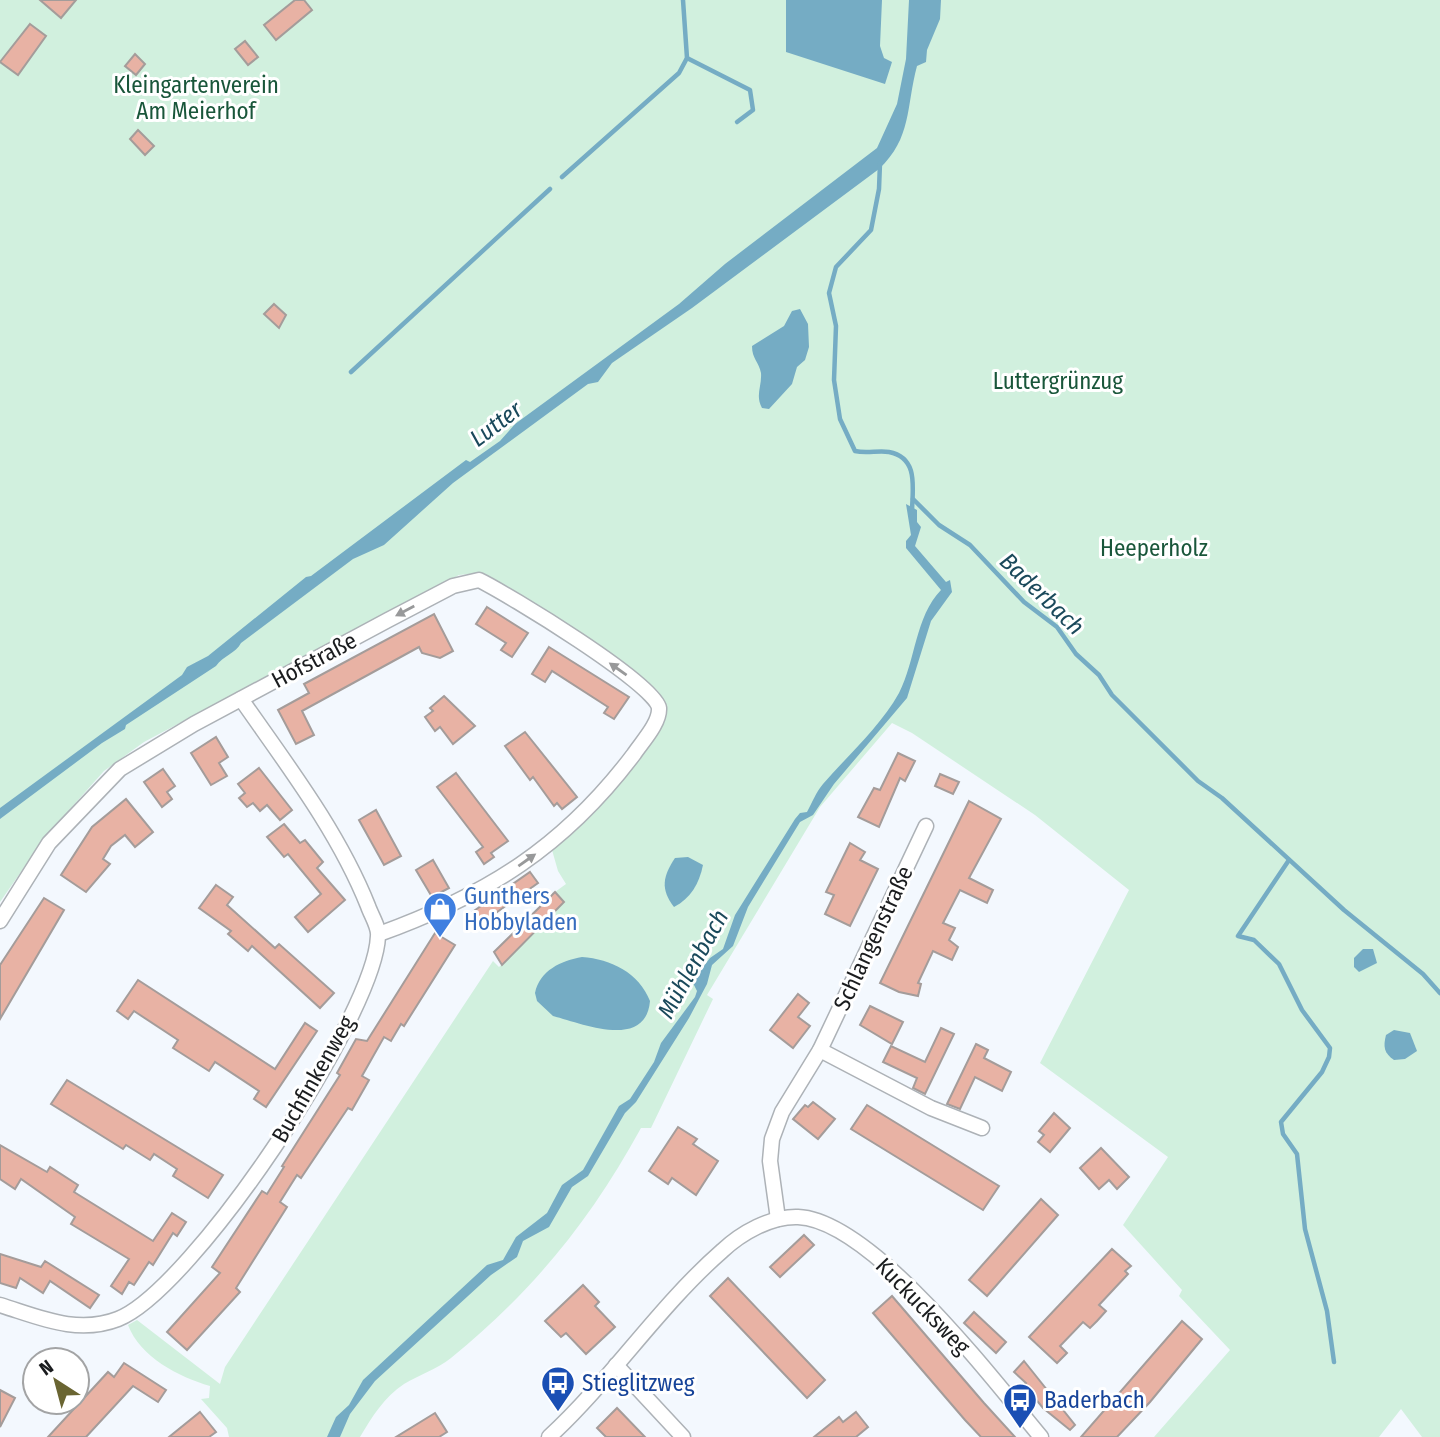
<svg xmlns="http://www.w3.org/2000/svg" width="1440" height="1437" viewBox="0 0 1440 1437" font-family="'Fira Sans Condensed',sans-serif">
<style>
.green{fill:#d1f0de}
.water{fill:#75acc4}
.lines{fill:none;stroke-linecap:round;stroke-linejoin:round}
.stream{stroke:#75acc4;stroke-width:4.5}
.building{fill:#e8b2a4;stroke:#a49c9a;stroke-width:2}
.minor-casing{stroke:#adb2b7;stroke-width:17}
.minor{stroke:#fff;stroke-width:14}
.oneway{fill:#98999a}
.labels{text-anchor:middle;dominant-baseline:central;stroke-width:6;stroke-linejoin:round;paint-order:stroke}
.park-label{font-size:23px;fill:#19563a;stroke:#fff}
.street-label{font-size:23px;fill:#1a1c1e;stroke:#fff}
.shop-label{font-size:23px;fill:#366cbe;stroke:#fff;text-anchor:start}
.transit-label{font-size:23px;fill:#164399;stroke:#fff;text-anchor:start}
.water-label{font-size:24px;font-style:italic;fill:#1a495b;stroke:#fff}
</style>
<rect width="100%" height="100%" fill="#f3f8fe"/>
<!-- green -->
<path class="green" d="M0,0H1440V1437H1422L1401,1409L1379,1437H1154L1230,1350L1179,1296L1182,1290L1123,1225L1168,1157L1040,1063L1129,890L1035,815L912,733L892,723L820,807L707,995L713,999L651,1128H641C590,1221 533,1291 451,1358C437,1369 419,1375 404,1384C384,1397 372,1417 360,1437H229L227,1428L201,1399L209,1398L210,1386C179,1377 140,1357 128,1325L137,1320L220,1384L225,1367L493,961L499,967L564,902L555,892L566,884L558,871L552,850L585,819L663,705L658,691L636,673L487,577L479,573L459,575L144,742L104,771L46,836L0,902Z"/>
<!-- water -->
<g class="water">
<polygon points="786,0 882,0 880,46 884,58 892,62 885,84 786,52"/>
<path d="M909,0H941L940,19L927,50L926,62L917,66C906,107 912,138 879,169L692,308L612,363L598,382L588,384L453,483L384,545L353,559L241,643C236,653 223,656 216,666L126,725L125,729L102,743L0,819V808L182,675L187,667L208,656L306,577L311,576L466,460L470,462L500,441L515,424L679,304L725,264L877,148L897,104L906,59Z"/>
<path d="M800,309L808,324L809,347L805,360L797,367L792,384L769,409L762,408C755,395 762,387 761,373C759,362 752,359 752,346L784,326L792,311Z"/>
<path d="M906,504L917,510V522L921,527L915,546L946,582L950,580L952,592L931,621L907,698L834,784L813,815L800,822L748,907L733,946L712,965L707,984L689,1018L636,1102L625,1113L588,1176L572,1187L549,1227L523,1241L517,1257L491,1275L375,1381L350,1414L340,1437H327L336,1417L349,1405L363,1380L487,1265L503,1260L516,1237L547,1213L562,1185L583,1170L619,1106L630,1099L654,1062L661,1043L695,997L697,991L692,981L710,958L723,949L735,915L795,819L800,813L807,812C812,803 816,792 823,784C848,755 880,727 899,693C916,660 915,617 941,590L906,548V541L911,535Z"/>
<path d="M688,857L703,865C699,884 691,898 674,907C660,889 663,876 675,858Z"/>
<polygon points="1363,949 1373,949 1377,963 1359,972 1354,967 1354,958"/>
<path d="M582,957C611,959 639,973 650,1001C646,1050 583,1024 553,1016L537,1001L535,993C540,970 561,961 582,957Z"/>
<path d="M1394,1030L1410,1033L1417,1051L1405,1059L1394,1060C1384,1053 1383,1047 1386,1035Z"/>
</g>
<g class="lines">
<!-- stream -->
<g class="stream">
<polyline points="687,58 750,90 753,110 737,122"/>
<path d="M880,163L879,189L871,230L836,267L829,293L836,326L834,380L840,419L855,451C867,454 878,450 889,452C920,458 912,490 912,513"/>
<polyline points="562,177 679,73 687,58 683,0"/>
<polyline points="351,372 550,189"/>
<polyline points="913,499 939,525 970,545 1024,602 1057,627 1076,654 1099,675 1112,695 1198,781 1222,798 1344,910 1423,974 1440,993"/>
<polyline points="1289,860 1238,936 1254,940 1279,964 1302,1010 1330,1048 1329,1057 1322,1072 1281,1122 1283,1134 1297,1154 1305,1229 1327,1311 1334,1362"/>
</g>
</g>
<!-- building -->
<g class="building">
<polygon points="40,0 76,0 61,18"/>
<polygon points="295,0 304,0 312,10 276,40 264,25"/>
<polygon points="30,24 46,36 18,75 0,62"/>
<polygon points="245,41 258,57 248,65 235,49"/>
<polygon points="135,54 145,64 136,75 125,66"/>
<polygon points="138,130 154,146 145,155 130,139"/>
<polygon points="274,304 286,315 279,328 264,314"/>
<polygon points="487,607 528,633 512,657 501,650 506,643 476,624"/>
<polygon points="434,614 453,651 440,658 422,653 419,647 302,711 314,735 296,744 278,710 309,693 304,684"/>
<polygon points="549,647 629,697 614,719 604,713 608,707 552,671 545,682 532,674"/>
<polygon points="444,696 475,726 453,744 440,727 435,731 425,717 433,711 430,708"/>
<polygon points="525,732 577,797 562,809 557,803 554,806 533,777 530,780 505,746"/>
<polygon points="216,737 228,757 219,763 227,776 211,785 191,753"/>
<polygon points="898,753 915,761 905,781 900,778 879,827 858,817 874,788 880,790"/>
<polygon points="259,768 292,810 280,820 267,805 260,811 253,803 247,807 239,798 245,793 238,784"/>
<polygon points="163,769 175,786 167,792 172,799 162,807 144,782"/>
<polygon points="456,773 508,841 491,853 494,857 484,864 476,852 483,847 437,787"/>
<polygon points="940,774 959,782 953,794 935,786"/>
<polygon points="126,799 153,832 135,847 125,835 111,846 103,859 110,864 86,892 61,875 92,827"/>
<polygon points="969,801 1001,819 969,878 993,890 987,903 960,890 943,923 955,928 949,940 958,947 952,960 933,951 918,983 921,984 918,996 899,992 880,983"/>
<polygon points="376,810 401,856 384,865 359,820"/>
<polygon points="284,824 300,843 305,840 323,862 317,868 345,900 308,932 295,917 321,894 288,854 284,857 267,837"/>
<polygon points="850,843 865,852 860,860 878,869 850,926 825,914 834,895 826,892"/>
<polygon points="433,860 449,888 432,897 416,870"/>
<polygon points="530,872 538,883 476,927 468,915"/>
<polygon points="216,885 233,897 227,905 275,948 279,944 334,993 320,1008 252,946 248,951 228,934 231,931 199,908"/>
<polygon points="555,892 564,902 502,965 494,952"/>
<polygon points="44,898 64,910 0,1019 0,965"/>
<polygon points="435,933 455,945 404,1026 401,1024 391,1041 384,1037 362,1076 369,1080 352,1110 348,1108 301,1178 297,1175 280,1202 287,1207 236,1288 240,1292 187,1350 167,1332 220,1273 212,1267 262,1191 267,1194 284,1167 282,1166 340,1075 337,1073 356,1039 367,1041"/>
<polygon points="138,980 275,1069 305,1023 317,1031 266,1107 254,1099 259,1091 215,1062 209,1071 173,1048 178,1040 134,1011 128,1019 117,1011"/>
<polygon points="798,994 809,1003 798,1017 810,1026 793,1048 770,1030"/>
<polygon points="870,1006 903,1022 892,1044 860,1025"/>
<polygon points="941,1028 954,1034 925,1094 913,1088 917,1078 883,1062 891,1046 925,1062"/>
<polygon points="976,1044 988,1050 984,1058 1011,1072 1002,1091 975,1077 960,1109 947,1104"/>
<polygon points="67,1080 223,1175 208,1198 173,1176 177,1169 154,1154 150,1160 126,1145 123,1149 51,1104"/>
<polygon points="813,1102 835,1119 818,1139 793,1119 805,1105 808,1107"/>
<polygon points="867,1105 999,1186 983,1210 851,1129"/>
<polygon points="1054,1113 1070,1128 1050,1152 1038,1142 1044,1135 1039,1131"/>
<polygon points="678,1127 697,1139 693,1144 718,1161 696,1195 672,1178 668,1184 649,1171"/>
<polygon points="0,1145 47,1172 50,1167 78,1185 74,1192 153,1241 172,1213 186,1222 177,1236 173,1233 153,1265 149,1262 134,1285 129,1282 122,1294 111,1286 129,1259 71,1224 75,1217 21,1179 15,1189 0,1179"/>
<polygon points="1101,1148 1129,1177 1117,1189 1109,1180 1099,1189 1080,1168"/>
<polygon points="1041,1199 1058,1215 987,1296 969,1280"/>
<polygon points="804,1235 814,1245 780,1277 770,1267"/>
<polygon points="1112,1249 1131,1266 1125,1271 1128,1274 1099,1305 1106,1311 1097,1321 1090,1328 1083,1322 1060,1346 1067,1353 1057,1363 1029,1337"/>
<polygon points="0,1254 41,1267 45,1261 99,1295 90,1308 50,1281 43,1293 20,1278 16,1288 0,1283"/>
<polygon points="728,1278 825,1380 807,1398 710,1296"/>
<polygon points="583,1285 599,1302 595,1306 615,1327 586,1354 566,1333 561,1337 545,1321"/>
<polygon points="892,1296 984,1403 1015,1437 981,1437 965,1420 873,1313"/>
<polygon points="974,1312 1006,1342 996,1353 964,1323"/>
<polygon points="1182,1321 1202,1339 1150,1402 1117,1437 1081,1437"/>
<polygon points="1024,1361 1075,1425 1070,1430 1043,1408 1024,1385 1026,1383 1014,1372"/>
<polygon points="124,1363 166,1390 158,1402 133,1386 86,1437 48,1437 108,1372 114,1377"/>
<polygon points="0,1390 15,1398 0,1427"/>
<polygon points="617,1408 645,1437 606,1437 597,1428"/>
<polygon points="200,1412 216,1432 209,1437 169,1437"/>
<polygon points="856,1412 868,1427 856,1437 814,1437 839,1417 843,1422"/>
<polygon points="435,1413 447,1432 439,1437 396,1437"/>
</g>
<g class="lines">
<!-- minor casing -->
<g class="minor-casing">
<g id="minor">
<path d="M0,921L49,843L120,769L194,724L388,620L453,586L479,580C506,593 656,684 659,708C660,723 642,742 634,754C564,847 487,895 379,934"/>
<polyline points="820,1050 931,1108 982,1128"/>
<polyline points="778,1219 770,1161 772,1139 782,1112 820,1050 926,826"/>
<path d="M0,1305C39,1317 77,1335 118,1319C192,1290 375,1016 378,936C379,927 371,915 368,906C338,831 287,765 241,699"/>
<polyline points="616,1365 683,1437"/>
<path d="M549,1437C611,1380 658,1307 722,1251C741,1233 771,1216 798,1217C872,1220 994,1381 1041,1437"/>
</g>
</g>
<!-- minor -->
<use href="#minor" class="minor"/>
</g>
<!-- one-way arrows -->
<defs><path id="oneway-solid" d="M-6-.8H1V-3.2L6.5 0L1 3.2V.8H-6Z" transform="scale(1.75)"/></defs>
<g class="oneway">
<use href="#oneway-solid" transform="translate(405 611) rotate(152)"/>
<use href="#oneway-solid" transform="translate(618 669) rotate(-145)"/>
<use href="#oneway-solid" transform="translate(527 860) rotate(-35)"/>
</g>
<!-- icons -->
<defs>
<g id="shop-pin" transform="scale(1.75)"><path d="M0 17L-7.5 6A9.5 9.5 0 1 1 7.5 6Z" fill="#3f7fe0" stroke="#fff"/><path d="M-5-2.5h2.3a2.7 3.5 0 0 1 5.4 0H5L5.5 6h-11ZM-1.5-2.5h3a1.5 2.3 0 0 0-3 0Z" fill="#fff"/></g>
<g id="bus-pin" transform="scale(1.75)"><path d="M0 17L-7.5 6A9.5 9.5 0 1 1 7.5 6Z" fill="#1a4fb4" stroke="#fff"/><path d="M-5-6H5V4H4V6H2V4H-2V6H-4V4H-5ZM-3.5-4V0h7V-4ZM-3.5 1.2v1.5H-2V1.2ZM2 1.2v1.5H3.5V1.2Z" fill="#fff"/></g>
</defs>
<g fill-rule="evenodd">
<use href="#shop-pin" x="440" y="909"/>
<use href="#bus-pin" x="558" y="1383"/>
<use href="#bus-pin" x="1020" y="1400"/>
</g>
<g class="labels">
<!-- park labels -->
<g class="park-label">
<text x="196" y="85">Kleingartenverein<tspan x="196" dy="26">Am Meierhof</tspan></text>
<text x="1058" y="381">Luttergrünzug</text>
<text x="1154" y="548">Heeperholz</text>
</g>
<!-- street labels -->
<g class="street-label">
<text transform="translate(314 660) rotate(-28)">Hofstraße</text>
<text transform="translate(873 938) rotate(-65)">Schlangenstraße</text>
<text transform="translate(313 1079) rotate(-60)">Buchfinkenweg</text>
<text transform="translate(923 1306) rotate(46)">Kuckucksweg</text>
</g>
<!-- shop labels -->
<g class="shop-label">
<text x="464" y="896">Gunthers<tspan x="464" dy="26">Hobbyladen</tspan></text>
</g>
<!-- transit labels -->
<g class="transit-label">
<text x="582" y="1383">Stieglitzweg</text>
<text x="1044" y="1400">Baderbach</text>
</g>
<!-- water labels -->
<g class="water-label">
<text transform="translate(496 424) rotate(-37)">Lutter</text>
<text transform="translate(1042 594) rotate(44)">Baderbach</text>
<text transform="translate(693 964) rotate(-61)">Mühlenbach</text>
</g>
</g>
<!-- north arrow -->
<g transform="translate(56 1381) rotate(324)"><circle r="33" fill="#ffffff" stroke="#a3a4a5" stroke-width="2"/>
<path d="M0-5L12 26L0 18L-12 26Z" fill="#6a6532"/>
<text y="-10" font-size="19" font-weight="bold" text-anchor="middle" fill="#1a1c1e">N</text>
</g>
</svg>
